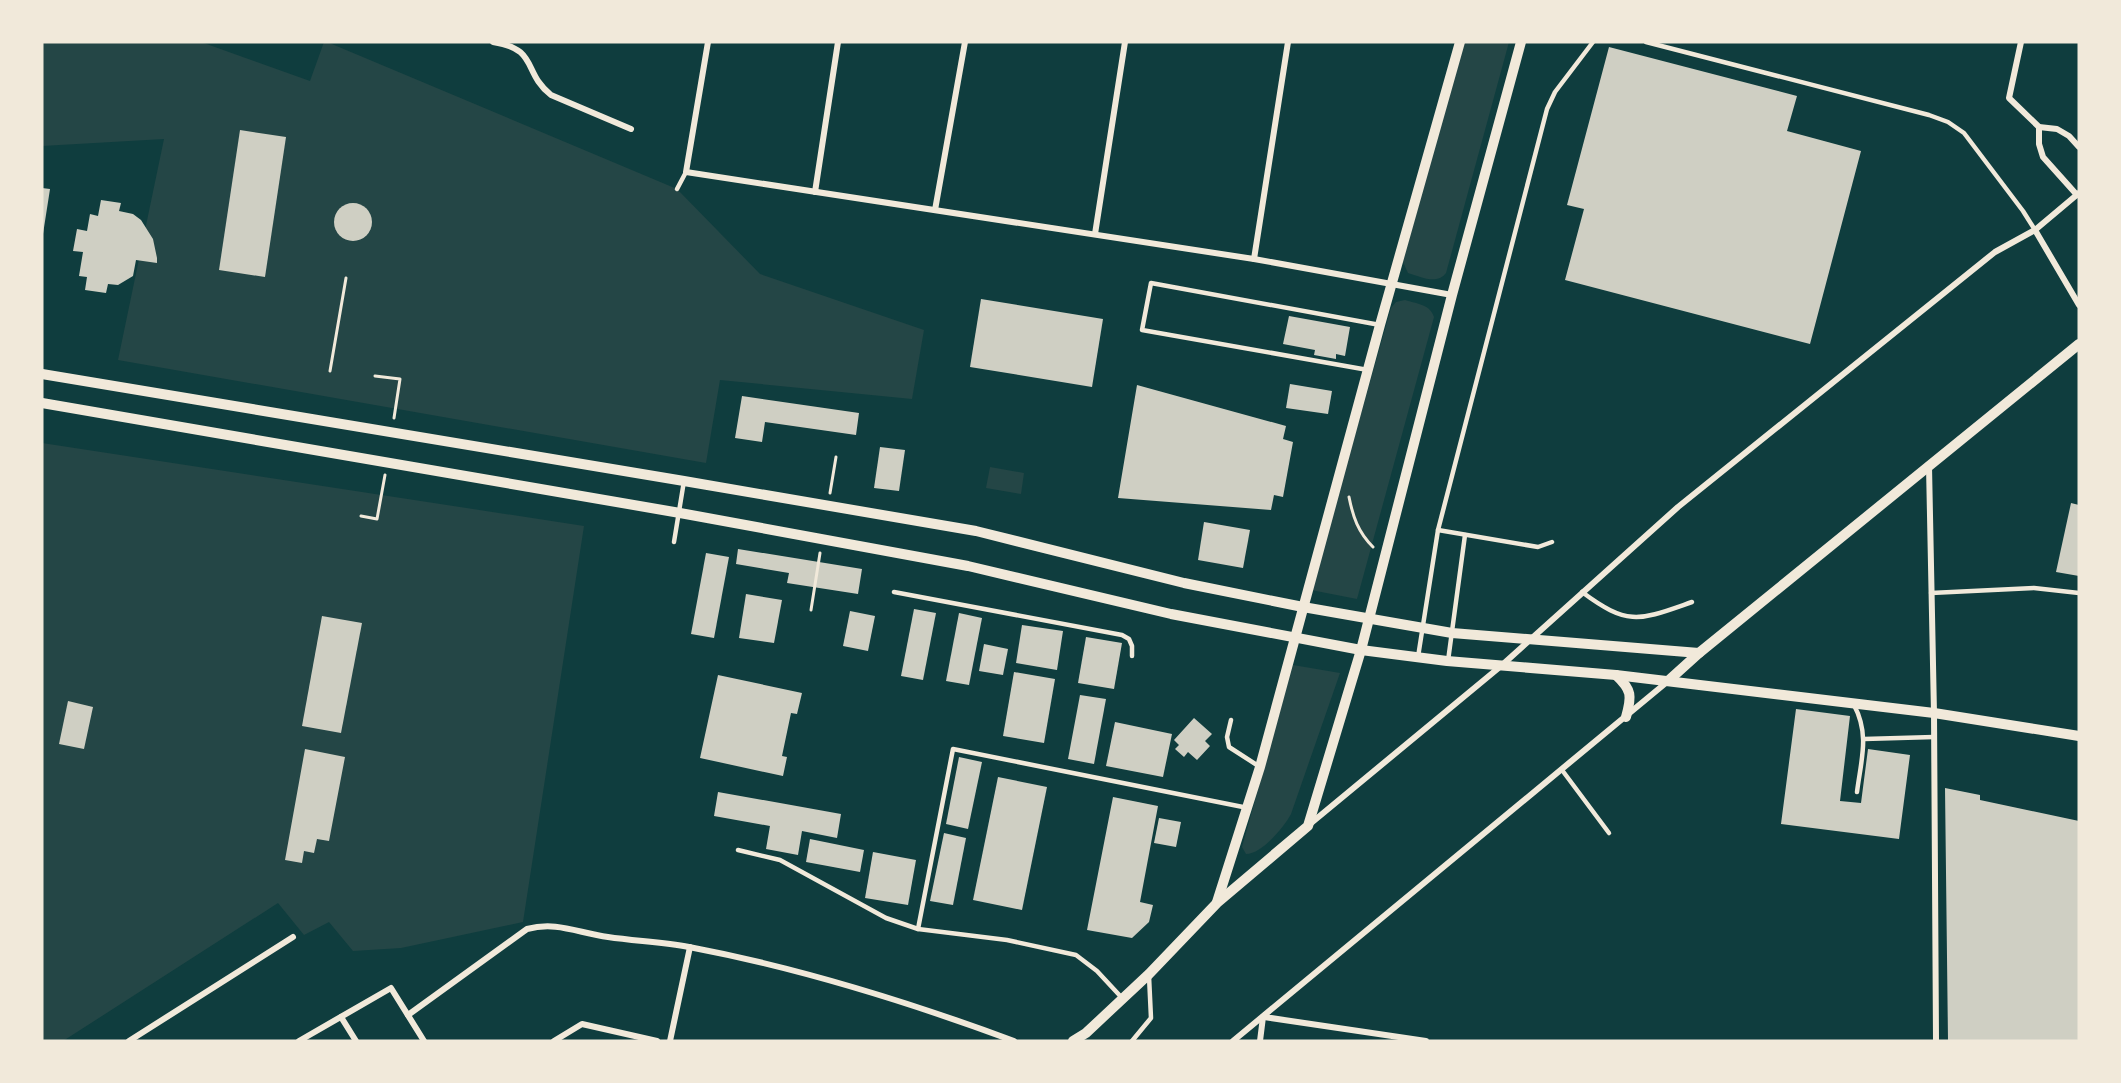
<svg xmlns="http://www.w3.org/2000/svg" width="2121" height="1083" viewBox="0 0 2121 1083" font-family="'Fira Sans',sans-serif">
<style>
.green{fill:#244646}
.building{fill:#cfcfc3}
.lines{fill:none;stroke-linecap:round;stroke-linejoin:round}
.path{stroke:#f1e9da;stroke-width:3}
.service{stroke:#f1e9da;stroke-width:4.5}
.minor{stroke:#f1e9da;stroke-width:6}
.tertiary{stroke:#f1e9da;stroke-width:10}
</style>
<rect width="100%" height="100%" fill="#0f3d3e"/>
<!-- green -->
<g class="green">
<polygon points="42,42 201,42 310,81 324,42 327,42 677,189 760,274 924,330 912,399 720,380 706,463 118,360 164,139 42,146"/>
<path d="M1463,42H1509L1446,273C1437,285 1421,277 1408,273L1403,262Z"/>
<path d="M1405,300C1417,304 1430,304 1434,317L1357,599L1311,590L1391,308L1396,302Z"/>
<polygon points="42,443 584,526 523,922 401,948 353,951 329,922 304,935 278,903 63,1041 42,1041"/>
<polygon points="990,467 1024,473 1021,494 986,488"/>
<path d="M1293,665L1340,673L1291,814C1284,827 1262,854 1246,854L1242,847Z"/>
</g>
<!-- building -->
<g class="building">
<polygon points="1609,47 1797,96 1787,131 1861,151 1810,344 1565,280 1584,209 1567,205"/>
<polygon points="240,130 286,137 265,277 219,270"/>
<polygon points="42,188 50,189 43,234 42,234"/>
<polygon points="101,200 121,203 119,211 133,214 141,220 153,239 157,258 157,263 136,260 133,276 118,285 108,284 106,293 85,290 87,277 79,276 83,252 73,251 77,229 87,231 90,214 98,216"/>
<circle cx="353" cy="222" r="19"/>
<polygon points="981,299 1103,319 1092,387 970,367"/>
<polygon points="1289,316 1350,327 1345,356 1336,354 1336,359 1314,355 1315,350 1283,344"/>
<polygon points="1290,384 1332,391 1328,414 1286,408"/>
<polygon points="1137,385 1286,426 1283,439 1293,442 1283,497 1274,495 1271,510 1118,498"/>
<polygon points="742,396 859,413 856,435 765,422 762,442 735,438"/>
<polygon points="880,447 905,450 899,491 874,488"/>
<polygon points="2071,503 2079,505 2079,576 2056,572"/>
<polygon points="1204,522 1250,530 1243,568 1198,560"/>
<polygon points="738,549 862,569 858,594 787,583 789,573 736,564"/>
<polygon points="706,553 729,557 714,638 691,634"/>
<polygon points="746,594 782,600 774,643 739,638"/>
<polygon points="914,609 936,613 923,680 901,676"/>
<polygon points="850,611 875,616 868,651 843,646"/>
<polygon points="959,613 982,618 969,685 946,681"/>
<polygon points="322,616 362,623 341,733 302,726"/>
<polygon points="1022,625 1063,631 1057,670 1016,663"/>
<polygon points="1086,637 1122,643 1114,689 1078,683"/>
<polygon points="984,644 1008,649 1003,675 979,671"/>
<polygon points="1014,672 1055,679 1044,743 1003,736"/>
<polygon points="718,675 802,693 797,714 791,713 782,756 787,757 783,776 700,758"/>
<polygon points="1080,695 1106,699 1094,764 1068,759"/>
<polygon points="68,701 93,707 84,749 59,744"/>
<polygon points="1796,709 1850,716 1840,801 1861,803 1868,749 1910,755 1899,839 1781,824"/>
<polygon points="1194,718 1212,734 1205,741 1210,746 1197,760 1188,752 1184,757 1175,749 1179,745 1174,740"/>
<polygon points="1115,722 1172,734 1163,777 1106,766"/>
<polygon points="305,749 345,757 329,841 317,839 314,853 304,851 302,863 285,860"/>
<polygon points="959,757 982,762 968,829 946,824"/>
<polygon points="998,777 1047,787 1022,910 973,900"/>
<polygon points="1945,788 1980,795 1980,800 2079,821 2079,1041 1948,1041"/>
<polygon points="718,792 841,814 837,838 802,831 798,855 766,849 771,820 770,826 714,816"/>
<polygon points="1113,797 1158,806 1140,902 1153,905 1149,922 1132,938 1087,930"/>
<polygon points="1159,818 1181,822 1176,847 1154,843"/>
<polygon points="944,833 966,838 953,905 930,901"/>
<polygon points="810,839 864,850 860,872 806,862"/>
<polygon points="873,852 916,860 908,905 865,898"/>
</g>
<g class="lines">
<!-- path -->
<g class="path">
<polyline points="330,371 346,278"/>
<polyline points="375,376 400,379 394,418"/>
<polyline points="830,493 836,457"/>
<path d="M1349,497C1353,517 1358,532 1373,547"/>
<polyline points="361,516 377,519 385,475"/>
<polyline points="811,610 820,553"/>
</g>
<!-- service -->
<g class="service">
<polyline points="1646,42 1929,115 1948,122 1964,133 2023,211 2035,230"/>
<polyline points="677,189 686,172"/>
<polyline points="1368,370 1142,330 1151,283 1380,325"/>
<polyline points="1438,530 1538,547 1552,542"/>
<polyline points="674,542 684,481"/>
<polyline points="894,592 1122,635 1129,639 1132,646 1132,656"/>
<path d="M1582,592C1629,627 1640,620 1692,602"/>
<polyline points="1931,593 2034,588 2079,593"/>
<polyline points="1418,657 1438,530 1547,109 1555,92 1593,42"/>
<polyline points="1448,661 1465,535"/>
<path d="M1854,705C1870,735 1861,760 1857,792"/>
<polyline points="1231,720 1227,737 1229,747 1260,767"/>
<polyline points="1864,739 1934,737"/>
<polyline points="1562,770 1609,833"/>
<polyline points="738,850 780,860 886,918 918,929 1007,940 1076,955 1097,971 1123,999"/>
<polyline points="918,929 953,749 1248,808"/>
<polyline points="1132,1041 1151,1018 1149,976"/>
</g>
<!-- minor -->
<g class="minor">
<path d="M493,42C539,49 522,72 551,95L631,129"/>
<polyline points="708,42 686,172 1254,259 1452,295"/>
<polyline points="2021,42 2009,98 2039,127 2057,129 2069,136 2079,147"/>
<polyline points="2039,127 2039,144 2043,157 2077,195"/>
<polyline points="815,192 838,42"/>
<polyline points="935,210 965,42"/>
<polyline points="2035,230 2079,305"/>
<polyline points="1095,234 1125,42"/>
<polyline points="1254,259 1288,42"/>
<polyline points="1929,466 1934,713 1936,1041"/>
<polyline points="1310,824 1501,666 1678,507 1995,252 2035,230 2079,193"/>
<path d="M408,1015L527,929C557,921 578,933 608,937C635,941 663,942 689,947C800,968 909,1002 1014,1041"/>
<polyline points="341,1017 356,1041"/>
<polyline points="1264,1017 1426,1041"/>
<polyline points="129,1041 293,937"/>
<polyline points="299,1041 391,988 424,1041"/>
<polyline points="554,1041 582,1024 657,1041"/>
<polyline points="670,1041 690,947"/>
<polyline points="1233,1041 1667,682"/>
<polyline points="1260,1041 1263,1017"/>
</g>
<!-- tertiary -->
<g class="tertiary">
<polyline points="42,374 684,481 976,531 1184,583 1303,607 1452,633 1699,653"/>
<polyline points="42,403 680,513 968,566 1171,614 1361,650 1447,661 1616,675 1934,713 2079,736"/>
<path d="M1616,675C1632,690 1632,696 1626,717"/>
<polyline points="1668,681 1699,653 2079,344"/>
<polyline points="1217,902 1260,767 1380,325 1460,42"/>
<polyline points="1073,1041 1086,1033 1149,974 1217,903 1308,826 1361,650 1452,295 1521,42"/>
</g>
</g>
<!-- border -->
<rect width="2121" height="1083" fill="none" stroke="#f1e9da" stroke-width="87"/>
</svg>
